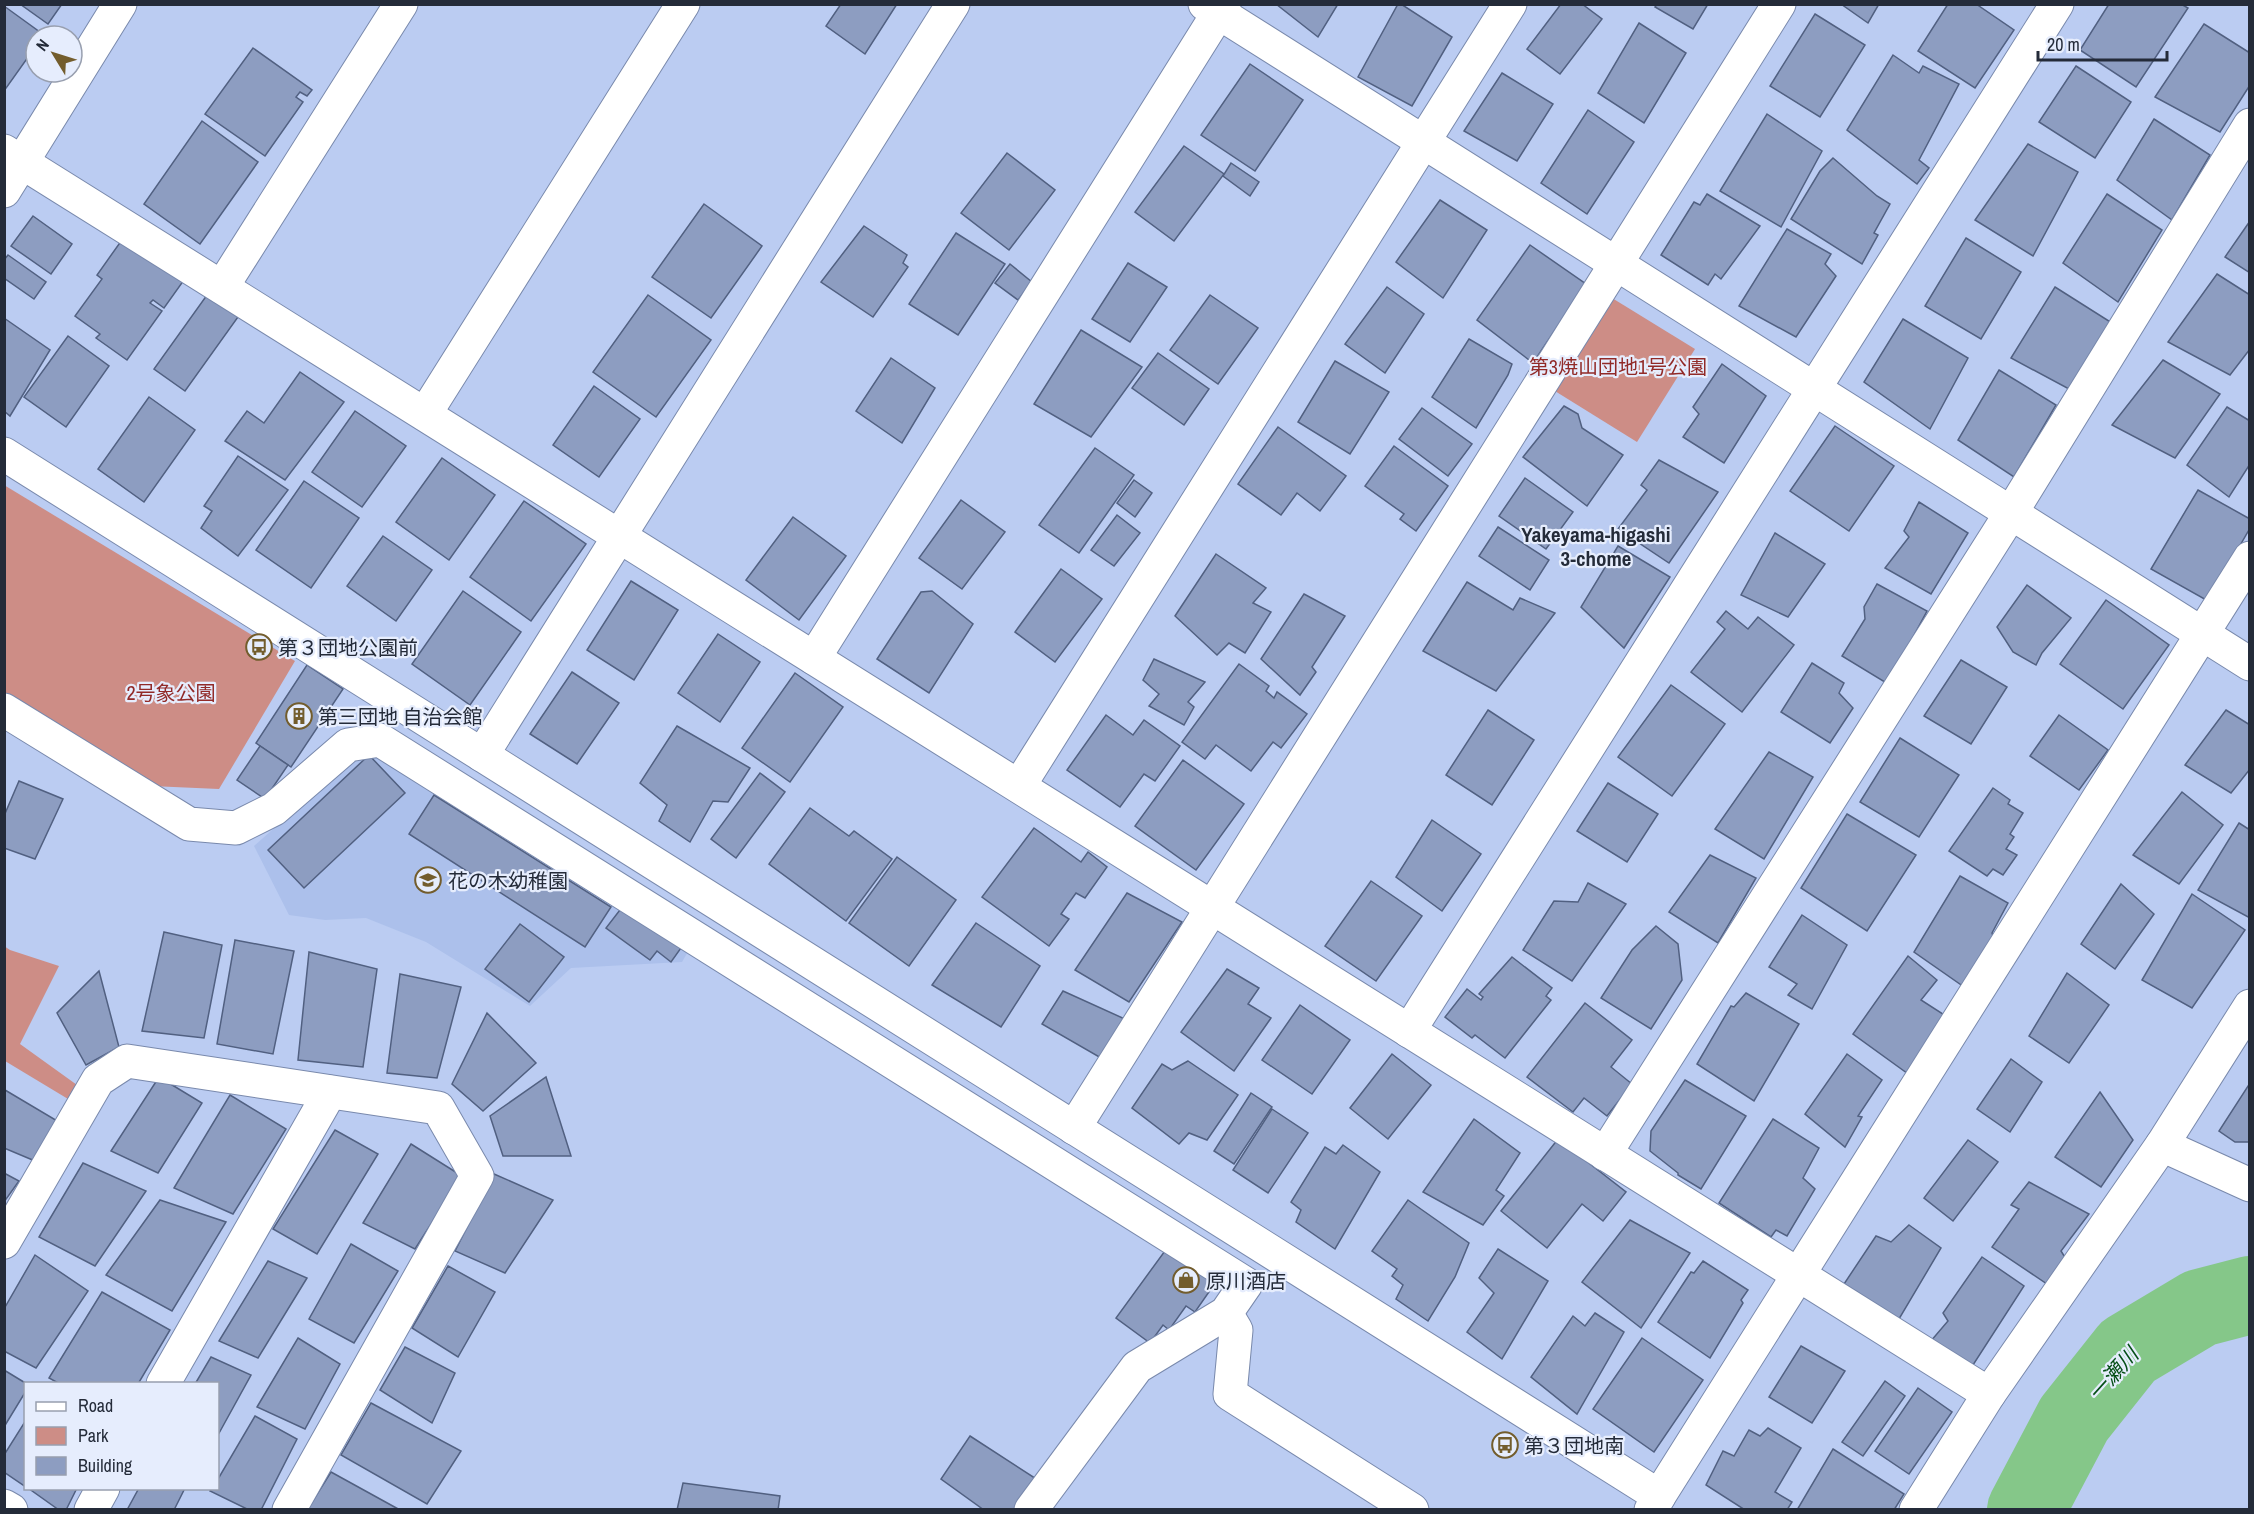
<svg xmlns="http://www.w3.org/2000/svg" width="2254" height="1514" viewBox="0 0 2254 1514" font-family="'Archivo Narrow','Noto Sans JP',sans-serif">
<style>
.built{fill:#acc0eb}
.green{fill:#cd8d86}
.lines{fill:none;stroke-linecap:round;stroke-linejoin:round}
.river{stroke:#85c789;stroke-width:78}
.building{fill:#8d9dc1;stroke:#516081;stroke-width:1.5}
.minor-casing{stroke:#7989ac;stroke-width:35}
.tertiary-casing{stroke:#7989ac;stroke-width:35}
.minor{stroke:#fff;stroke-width:33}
.tertiary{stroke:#fff;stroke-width:33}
.labels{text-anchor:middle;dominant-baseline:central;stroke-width:4.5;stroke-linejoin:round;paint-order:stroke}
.park-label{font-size:20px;fill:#912a28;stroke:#e6edfd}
.poi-label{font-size:20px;fill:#242b39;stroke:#e6edfd;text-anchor:start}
.neighbourhood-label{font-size:21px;font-weight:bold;fill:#242b39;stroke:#e6edfd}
.water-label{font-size:21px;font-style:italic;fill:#054f16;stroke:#e6edfd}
</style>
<rect width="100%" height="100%" fill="#bbccf2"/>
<!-- built -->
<polygon class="built" points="372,749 690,948 682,962 571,968 530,1006 426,942 366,918 325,920 289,915 254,846 359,753"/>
<!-- green -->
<g class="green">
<polygon points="1599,290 1695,349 1637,442 1542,383"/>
<polygon points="4,485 295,661 219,789 151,786 5,693"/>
<polygon points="4,946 10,950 59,966 20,1044 84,1090 78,1105 5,1061"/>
</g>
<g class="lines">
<!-- river -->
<polyline class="river" points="2026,1510 2074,1419 2128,1351 2200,1308 2250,1295"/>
</g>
<!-- building -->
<g class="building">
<polygon points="20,4 62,4 48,24"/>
<polygon points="841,4 897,4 865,54 826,26"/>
<polygon points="1276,4 1338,4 1318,37"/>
<polygon points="1398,4 1401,4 1452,37 1412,106 1358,77"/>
<polygon points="1561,4 1582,4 1602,19 1560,74 1527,49"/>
<polygon points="1657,4 1708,4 1693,29 1655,7"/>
<polygon points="1841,4 1879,4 1868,23"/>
<polygon points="1948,4 1976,4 2014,30 1975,88 1918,51"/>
<polygon points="2109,4 2181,4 2188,8 2136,87 2080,50"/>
<polygon points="4,6 44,35 36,36 36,46 4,91"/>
<polygon points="1815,14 1865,45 1820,117 1770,86"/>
<polygon points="1639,23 1686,53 1644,123 1598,93"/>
<polygon points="2204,24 2250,53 2250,85 2220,132 2155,97"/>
<polygon points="253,48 312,90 307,96 300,92 296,97 303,102 265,156 205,114"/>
<polygon points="1893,55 1919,73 1923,66 1959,84 1919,160 1929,168 1917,184 1847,130"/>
<polygon points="1250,64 1303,100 1255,171 1201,135"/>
<polygon points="2076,66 2131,102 2095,158 2039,122"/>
<polygon points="1502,73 1553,104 1517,161 1464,131"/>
<polygon points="1588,110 1634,142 1587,214 1541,183"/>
<polygon points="1767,114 1822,151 1781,227 1720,191"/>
<polygon points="2154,119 2210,155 2172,220 2117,180"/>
<polygon points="202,121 258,162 200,244 144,204"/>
<polygon points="2028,144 2078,172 2033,256 1975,220"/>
<polygon points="1184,146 1224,174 1174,241 1135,212"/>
<polygon points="1007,153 1055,190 1009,250 961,213"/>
<polygon points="1833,158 1877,196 1890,204 1874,233 1878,235 1862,264 1791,219 1820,171"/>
<polygon points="1231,163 1259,182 1250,196 1223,176"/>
<polygon points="1707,194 1760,226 1721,279 1715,274 1708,285 1661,255 1694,202 1700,205"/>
<polygon points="2107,194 2162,230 2118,302 2063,263"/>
<polygon points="1440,200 1487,230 1443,298 1396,262"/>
<polygon points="704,204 762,246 711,318 652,277"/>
<polygon points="33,216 72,244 51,274 11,246"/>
<polygon points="2250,221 2250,273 2225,257"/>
<polygon points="864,226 907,255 903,263 908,267 873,317 821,282"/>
<polygon points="1787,229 1831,254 1825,264 1836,276 1796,337 1739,306"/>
<polygon points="956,233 1005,264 958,335 909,304"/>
<polygon points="124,237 184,280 164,308 153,300 150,303 162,311 127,360 96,338 100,334 75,316 102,279 97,275"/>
<polygon points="1966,238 2021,272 1981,339 1925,306"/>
<polygon points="1530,245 1586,284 1533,363 1477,320"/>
<polygon points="8,255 46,282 34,299 4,278 4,260"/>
<polygon points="1128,263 1167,287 1130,342 1092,319"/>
<polygon points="1010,264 1032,282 1018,300 995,283"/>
<polygon points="2217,274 2250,295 2250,349 2230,375 2168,342"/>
<polygon points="1387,287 1424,314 1385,373 1345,344"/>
<polygon points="2055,287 2112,323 2069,389 2011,358"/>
<polygon points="207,295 238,317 185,391 154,369"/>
<polygon points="648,295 711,340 656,417 593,372"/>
<polygon points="1210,295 1258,328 1218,384 1170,350"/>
<polygon points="4,318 50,350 10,416 4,411"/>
<polygon points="1903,319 1968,358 1930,429 1864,382"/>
<polygon points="1081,330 1142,367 1091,437 1034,404"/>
<polygon points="68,336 109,366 66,427 24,397"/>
<polygon points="1469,339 1512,364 1508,375 1476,428 1432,397"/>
<polygon points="1158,353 1209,389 1184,425 1132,388"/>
<polygon points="891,358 935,388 902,443 856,411"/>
<polygon points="2163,360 2220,394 2175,458 2112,425"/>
<polygon points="1335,361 1389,392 1350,454 1298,422"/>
<polygon points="1722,364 1766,396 1724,463 1683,437 1699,414 1693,407"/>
<polygon points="1999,370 2056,405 2014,477 1958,440"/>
<polygon points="300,372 344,402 285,480 225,441 247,411 264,423"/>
<polygon points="594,386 640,419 599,477 553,445"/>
<polygon points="149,397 195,430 144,502 98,469"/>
<polygon points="1564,406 1578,414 1582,428 1623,455 1587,506 1523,457"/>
<polygon points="2227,407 2250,421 2250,464 2229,497 2187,465"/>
<polygon points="1422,408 1472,444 1448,476 1399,439"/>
<polygon points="355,411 406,446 362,507 312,472"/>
<polygon points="1835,426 1894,466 1849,531 1790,491"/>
<polygon points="1278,427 1346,476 1320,511 1297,493 1281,515 1238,484"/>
<polygon points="1394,446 1448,486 1416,531 1400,519 1404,514 1365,486"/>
<polygon points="1095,448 1134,475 1079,553 1039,525"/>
<polygon points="238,456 288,490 238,556 201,528 212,511 204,506"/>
<polygon points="442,458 495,495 449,560 396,522"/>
<polygon points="1659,460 1718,492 1669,563 1618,529 1647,490 1641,485"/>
<polygon points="1525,478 1573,512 1546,549 1499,516"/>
<polygon points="1134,480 1152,493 1135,517 1117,503"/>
<polygon points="304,481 359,518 311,588 256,550"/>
<polygon points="2198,490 2250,519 2250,528 2208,601 2151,569"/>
<polygon points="961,500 1005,532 962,589 919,558"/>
<polygon points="524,501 586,544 531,621 470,577"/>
<polygon points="1919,502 1968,533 1931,594 1885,568 1909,537 1904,531"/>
<polygon points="1117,515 1140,533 1114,566 1091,550"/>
<polygon points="793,517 846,556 799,620 746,580"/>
<polygon points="1498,527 1549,560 1530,590 1479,556"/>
<polygon points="1775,533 1825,564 1788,617 1741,595"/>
<polygon points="383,536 432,570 396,621 347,586"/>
<polygon points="1618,546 1670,577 1624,648 1581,607"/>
<polygon points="1216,554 1266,588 1253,603 1271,612 1245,653 1229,643 1217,655 1175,616"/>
<polygon points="1061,569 1102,599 1055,662 1015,632"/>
<polygon points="631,581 678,610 634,680 587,650"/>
<polygon points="1467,582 1513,610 1520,598 1555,613 1496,691 1423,651"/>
<polygon points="1877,584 1927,611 1888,684 1842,656 1865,619 1864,607"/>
<polygon points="2027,585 2071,618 2042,653 2036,665 2013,652 1997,627"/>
<polygon points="463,591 521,632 470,705 412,664"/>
<polygon points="932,591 973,624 929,693 877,659 921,592"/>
<polygon points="1304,594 1345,616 1312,667 1316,672 1300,695 1261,659"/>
<polygon points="2106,600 2169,645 2123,709 2060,664"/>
<polygon points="1726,611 1748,629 1758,617 1794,645 1742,712 1691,672 1725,629 1717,622"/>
<polygon points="718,634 760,662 720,722 678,693"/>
<polygon points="1154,659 1205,682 1188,702 1194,707 1184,725 1149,706 1159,694 1143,680"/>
<polygon points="1961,660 2007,687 1971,744 1924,716"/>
<polygon points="1812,663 1844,683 1839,693 1853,708 1830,743 1781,712"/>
<polygon points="1239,664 1269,686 1266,691 1274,698 1277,692 1307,714 1281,748 1273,742 1251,771 1216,745 1205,759 1182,742"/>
<polygon points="307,665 343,689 291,767 256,743"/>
<polygon points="572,672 619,703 577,764 530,734"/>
<polygon points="795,673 843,707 790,782 742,748"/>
<polygon points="1671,685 1725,724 1672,796 1618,757"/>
<polygon points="1488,710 1534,740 1492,805 1446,775"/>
<polygon points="2226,710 2250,725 2250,769 2231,793 2185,765"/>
<polygon points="1106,715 1133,735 1144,720 1180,746 1155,781 1144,774 1120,807 1067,770"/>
<polygon points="2059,715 2108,750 2079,790 2030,756"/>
<polygon points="677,726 750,768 728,802 713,801 690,842 659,821 667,805 640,783"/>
<polygon points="1900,738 1959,775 1919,837 1860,802"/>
<polygon points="260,746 288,765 265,799 237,780"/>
<polygon points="1769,752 1813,777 1764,859 1715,829"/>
<polygon points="369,755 405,793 304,888 268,850"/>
<polygon points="1183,760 1244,804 1196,870 1135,826"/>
<polygon points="760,773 785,792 736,858 711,839"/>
<polygon points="19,781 63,799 35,859 4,848 4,816"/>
<polygon points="1608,783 1658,814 1627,862 1577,831"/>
<polygon points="1993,788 2010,800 2008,804 2023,813 2010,834 2014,837 2006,849 2017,855 2003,875 1993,869 1987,876 1949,851"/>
<polygon points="2182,792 2223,825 2179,884 2133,855"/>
<polygon points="434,795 611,907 585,947 409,834"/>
<polygon points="810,808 849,836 854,831 892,859 846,921 769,864"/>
<polygon points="1847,814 1916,855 1867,931 1801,888"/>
<polygon points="1432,820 1481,854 1442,911 1396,877"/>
<polygon points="2239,823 2250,830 2250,918 2198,890"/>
<polygon points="1034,828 1081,862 1088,852 1107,867 1085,898 1076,893 1061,914 1069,919 1049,946 982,897"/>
<polygon points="1710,855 1756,878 1718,943 1669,912"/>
<polygon points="897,857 956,900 909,966 849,923"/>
<polygon points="1960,876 2008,903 1992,933 1996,944 1967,989 1914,952"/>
<polygon points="1371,881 1422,916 1376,981 1325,946"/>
<polygon points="1588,883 1626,904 1572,981 1523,950 1554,901 1578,902"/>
<polygon points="2121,884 2154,914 2115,969 2081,944"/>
<polygon points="1127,893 1182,922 1129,1002 1075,970"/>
<polygon points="2192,894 2245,930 2192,1008 2142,980"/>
<polygon points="623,906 681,948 671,962 657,951 650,960 606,928"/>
<polygon points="1802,915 1847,945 1812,1009 1788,995 1797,984 1769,967"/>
<polygon points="976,923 1040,966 1001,1027 932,985"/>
<polygon points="520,924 564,957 529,1002 485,969"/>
<polygon points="1656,926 1678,944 1682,980 1651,1029 1601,998 1632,950"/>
<polygon points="164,932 222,945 204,1038 142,1031"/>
<polygon points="235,940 294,951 273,1054 217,1044"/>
<polygon points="309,952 377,969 363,1067 298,1060"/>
<polygon points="1908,956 1937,980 1921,1000 1949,1018 1911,1076 1853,1034"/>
<polygon points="1512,957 1552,988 1546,996 1551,1000 1505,1058 1475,1035 1472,1038 1445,1017 1467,989 1481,1000 1483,997 1479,994"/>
<polygon points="1227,969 1259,988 1248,1004 1271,1018 1234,1071 1181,1032"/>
<polygon points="99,971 119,1047 86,1065 57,1013"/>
<polygon points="2067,973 2109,1005 2069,1063 2029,1036"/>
<polygon points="400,974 461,987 437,1078 387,1073"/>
<polygon points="1063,991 1127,1020 1101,1058 1042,1024"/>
<polygon points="1746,993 1799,1024 1754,1101 1697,1064 1731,1006 1734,1007"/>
<polygon points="1585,1003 1632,1040 1611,1067 1632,1084 1607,1116 1584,1098 1573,1112 1527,1077"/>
<polygon points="1300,1005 1350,1040 1312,1094 1262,1060"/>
<polygon points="487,1013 536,1063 483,1111 452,1084"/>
<polygon points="1392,1054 1431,1085 1388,1139 1350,1108"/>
<polygon points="1847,1054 1882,1080 1858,1116 1862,1117 1845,1147 1805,1114"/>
<polygon points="2011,1059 2042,1082 2010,1132 1977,1109"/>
<polygon points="1188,1061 1238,1095 1207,1140 1189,1133 1179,1144 1132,1108 1162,1064 1172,1070"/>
<polygon points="159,1077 202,1103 158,1173 111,1151"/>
<polygon points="546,1077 571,1156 503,1156 490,1116"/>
<polygon points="1685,1080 1746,1116 1701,1189 1678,1175 1678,1173 1650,1151 1651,1131"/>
<polygon points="2250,1083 2250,1142 2235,1142 2219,1131"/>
<polygon points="5,1090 59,1122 35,1161 4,1148"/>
<polygon points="2100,1092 2133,1140 2101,1187 2055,1157"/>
<polygon points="1251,1093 1272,1107 1234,1164 1214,1151"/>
<polygon points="230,1095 286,1129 233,1214 174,1188"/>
<polygon points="1272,1109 1308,1133 1268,1193 1233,1170"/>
<polygon points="1474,1119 1520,1153 1496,1190 1504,1196 1483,1225 1423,1192"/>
<polygon points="1773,1119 1819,1148 1803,1178 1815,1189 1787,1236 1776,1230 1771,1237 1719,1203"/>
<polygon points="335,1130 378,1154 317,1254 273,1229"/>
<polygon points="1558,1139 1626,1192 1603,1221 1582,1204 1547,1248 1501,1211"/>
<polygon points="1968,1140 1998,1162 1953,1221 1924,1198"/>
<polygon points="411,1144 462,1176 415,1249 363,1223"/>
<polygon points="1343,1145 1380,1172 1335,1249 1296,1222 1301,1210 1291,1202 1325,1147 1336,1154"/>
<polygon points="83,1163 146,1191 95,1266 39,1237"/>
<polygon points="4,1173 19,1181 4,1202"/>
<polygon points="494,1174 553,1200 505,1273 455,1251"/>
<polygon points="2029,1182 2089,1214 2061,1251 2068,1262 2050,1286 1992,1247 2019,1209 2011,1205"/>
<polygon points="160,1200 226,1222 172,1311 106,1275"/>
<polygon points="1408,1200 1469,1243 1455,1277 1428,1321 1396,1299 1403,1285 1392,1276 1397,1269 1372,1251"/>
<polygon points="1630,1220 1690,1253 1641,1328 1582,1282"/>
<polygon points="1909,1225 1941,1248 1899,1319 1844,1284 1876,1236 1891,1242"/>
<polygon points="351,1244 398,1271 354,1343 309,1319"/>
<polygon points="1170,1244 1218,1279 1195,1312 1186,1306 1169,1330 1163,1325 1150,1343 1116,1318"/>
<polygon points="1498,1249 1548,1281 1502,1359 1467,1332 1494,1293 1479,1278"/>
<polygon points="35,1255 88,1291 36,1368 4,1351 4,1309"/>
<polygon points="1982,1257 2024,1286 1973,1365 1930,1342 1948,1321 1943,1313"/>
<polygon points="268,1261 307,1278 258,1358 219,1341"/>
<polygon points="1703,1261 1748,1290 1741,1300 1743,1303 1710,1358 1658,1322 1691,1272 1694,1273"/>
<polygon points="448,1266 495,1292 458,1357 412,1328"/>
<polygon points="102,1292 170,1330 138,1384 60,1384 49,1378"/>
<polygon points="1595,1313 1624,1332 1577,1414 1531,1377 1573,1316 1585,1326"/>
<polygon points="298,1338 340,1364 305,1429 257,1407"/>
<polygon points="1642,1338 1703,1380 1654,1452 1593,1409"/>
<polygon points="1801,1346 1845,1371 1812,1423 1769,1397"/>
<polygon points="405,1347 455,1373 432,1423 380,1390"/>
<polygon points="211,1357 251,1375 218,1435 218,1384 195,1384"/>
<polygon points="4,1370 27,1384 26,1391 4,1427"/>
<polygon points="1885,1381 1905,1396 1863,1456 1842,1442"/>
<polygon points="1918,1388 1952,1412 1909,1474 1875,1451"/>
<polygon points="371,1403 461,1451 427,1504 341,1455"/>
<polygon points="255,1416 297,1439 261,1510 249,1510 210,1491 212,1488 218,1488 218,1479"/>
<polygon points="26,1420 26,1487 4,1472 4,1455"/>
<polygon points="1768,1428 1801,1448 1775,1492 1792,1502 1787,1510 1745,1510 1706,1485 1723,1451 1734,1456 1749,1430 1760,1436"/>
<polygon points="970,1436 1041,1482 1021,1510 984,1510 941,1479"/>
<polygon points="1833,1449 1904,1494 1894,1510 1797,1510"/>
<polygon points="331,1472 400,1510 307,1510"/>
<polygon points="683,1483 780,1496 778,1510 677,1510"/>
<polygon points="28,1488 77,1488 66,1510 59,1510"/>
<polygon points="139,1488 185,1488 174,1510 127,1510"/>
</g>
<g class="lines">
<!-- minor casing -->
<g class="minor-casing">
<g id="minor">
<polyline points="1205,4 2250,664"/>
<polyline points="4,151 1989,1394"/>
<polyline points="4,191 120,4"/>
<polyline points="222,287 401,4"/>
<polyline points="425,414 683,4"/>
<polyline points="814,658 1224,4"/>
<polyline points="4,710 189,824 236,828 274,809 348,745 380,740 1246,1284 1226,1313 1137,1367 1031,1510"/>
<polyline points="482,755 953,4"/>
<polyline points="1019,786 1510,4"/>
<polyline points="1409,1031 2057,4"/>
<polyline points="1074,1128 1779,4"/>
<polyline points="2162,1145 2250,1185"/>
<polyline points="1605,1154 2011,513 2250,125"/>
<polyline points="4,1242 98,1080 127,1061 438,1108 477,1176 289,1510"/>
<polyline points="1226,1313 1236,1330 1230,1394 1412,1510"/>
<polyline points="163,1384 330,1092"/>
<polyline points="1659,1496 2250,558"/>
<polyline points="4,1506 11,1510"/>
<polyline points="91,1510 103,1488"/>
<polyline points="1916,1510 1989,1394 2162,1145 2250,1006"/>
</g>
</g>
<!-- tertiary casing -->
<g class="tertiary-casing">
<polyline id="tertiary" points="4,454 1659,1496 1651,1510"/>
</g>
<!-- minor -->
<use href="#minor" class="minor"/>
<!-- tertiary -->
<use href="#tertiary" class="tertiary"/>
</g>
<!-- icons -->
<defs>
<g id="bus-ring" transform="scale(1.35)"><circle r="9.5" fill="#e6edfd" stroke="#735d2d" stroke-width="1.5"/><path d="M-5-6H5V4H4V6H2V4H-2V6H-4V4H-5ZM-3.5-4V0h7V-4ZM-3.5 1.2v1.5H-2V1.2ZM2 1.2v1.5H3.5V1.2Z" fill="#735d2d"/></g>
<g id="building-ring" transform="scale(1.35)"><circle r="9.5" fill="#e6edfd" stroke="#735d2d" stroke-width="1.5"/><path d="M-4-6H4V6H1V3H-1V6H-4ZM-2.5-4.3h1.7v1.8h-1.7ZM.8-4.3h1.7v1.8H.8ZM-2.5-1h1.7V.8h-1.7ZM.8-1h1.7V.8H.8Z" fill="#735d2d"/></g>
<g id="school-ring" transform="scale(1.35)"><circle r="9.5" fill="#e6edfd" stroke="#735d2d" stroke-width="1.5"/><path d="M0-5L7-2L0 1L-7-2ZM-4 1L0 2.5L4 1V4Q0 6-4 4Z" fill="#735d2d"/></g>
<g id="shop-ring" transform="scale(1.35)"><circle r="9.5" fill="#e6edfd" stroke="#735d2d" stroke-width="1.5"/><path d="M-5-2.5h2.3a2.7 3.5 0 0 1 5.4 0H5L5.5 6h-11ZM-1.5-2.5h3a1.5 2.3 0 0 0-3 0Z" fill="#735d2d"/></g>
</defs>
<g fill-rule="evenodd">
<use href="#bus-ring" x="259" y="647"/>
<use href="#building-ring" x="299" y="716"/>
<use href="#school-ring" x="428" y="880"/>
<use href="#shop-ring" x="1186" y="1280"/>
<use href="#bus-ring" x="1505" y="1445"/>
</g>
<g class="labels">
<!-- park labels -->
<g class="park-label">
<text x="1618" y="366">第3焼山団地1号公園</text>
<text x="171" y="692">2号象公園</text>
</g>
<!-- poi labels -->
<g class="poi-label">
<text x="278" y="647">第３団地公園前</text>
<text x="318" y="716">第三団地 自治会館</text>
<text x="448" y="880">花の木幼稚園</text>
<text x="1206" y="1280">原川酒店</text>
<text x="1524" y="1445">第３団地南</text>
</g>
<!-- neighbourhood labels -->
<g class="neighbourhood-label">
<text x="1596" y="534">Yakeyama-higashi<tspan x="1596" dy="24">3-chome</tspan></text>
</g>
<!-- water labels -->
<g class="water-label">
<text transform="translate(2113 1374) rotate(-48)">一瀬川</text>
</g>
</g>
<!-- border -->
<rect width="2254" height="1514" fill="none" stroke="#242b39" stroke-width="12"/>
<!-- legend -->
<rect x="24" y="1382" width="195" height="108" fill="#e6edfd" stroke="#989faf" stroke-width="1.5"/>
<rect x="36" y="1402" width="30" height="9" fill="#ffffff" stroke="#989faf" stroke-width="1.5"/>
<text x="78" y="1412" font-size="18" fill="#242b39">Road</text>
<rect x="36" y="1427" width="30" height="18" fill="#cd8d86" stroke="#989faf" stroke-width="1.5"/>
<text x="78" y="1442" font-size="18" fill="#242b39">Park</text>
<rect x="36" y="1457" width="30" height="18" fill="#8d9dc1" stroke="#989faf" stroke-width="1.5"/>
<text x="78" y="1472" font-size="18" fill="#242b39">Building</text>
<!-- north arrow -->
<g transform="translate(54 54) rotate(308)"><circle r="28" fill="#e6edfd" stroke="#989faf" stroke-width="1.5"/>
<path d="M0-4.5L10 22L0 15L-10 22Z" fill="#735d2d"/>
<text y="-9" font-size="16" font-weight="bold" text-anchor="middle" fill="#242b39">N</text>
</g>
<!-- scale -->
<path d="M2038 51v9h129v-9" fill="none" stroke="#242b39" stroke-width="3"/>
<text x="2047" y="51" font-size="18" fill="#242b39" stroke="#e6edfd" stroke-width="4.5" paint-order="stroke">20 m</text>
</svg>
